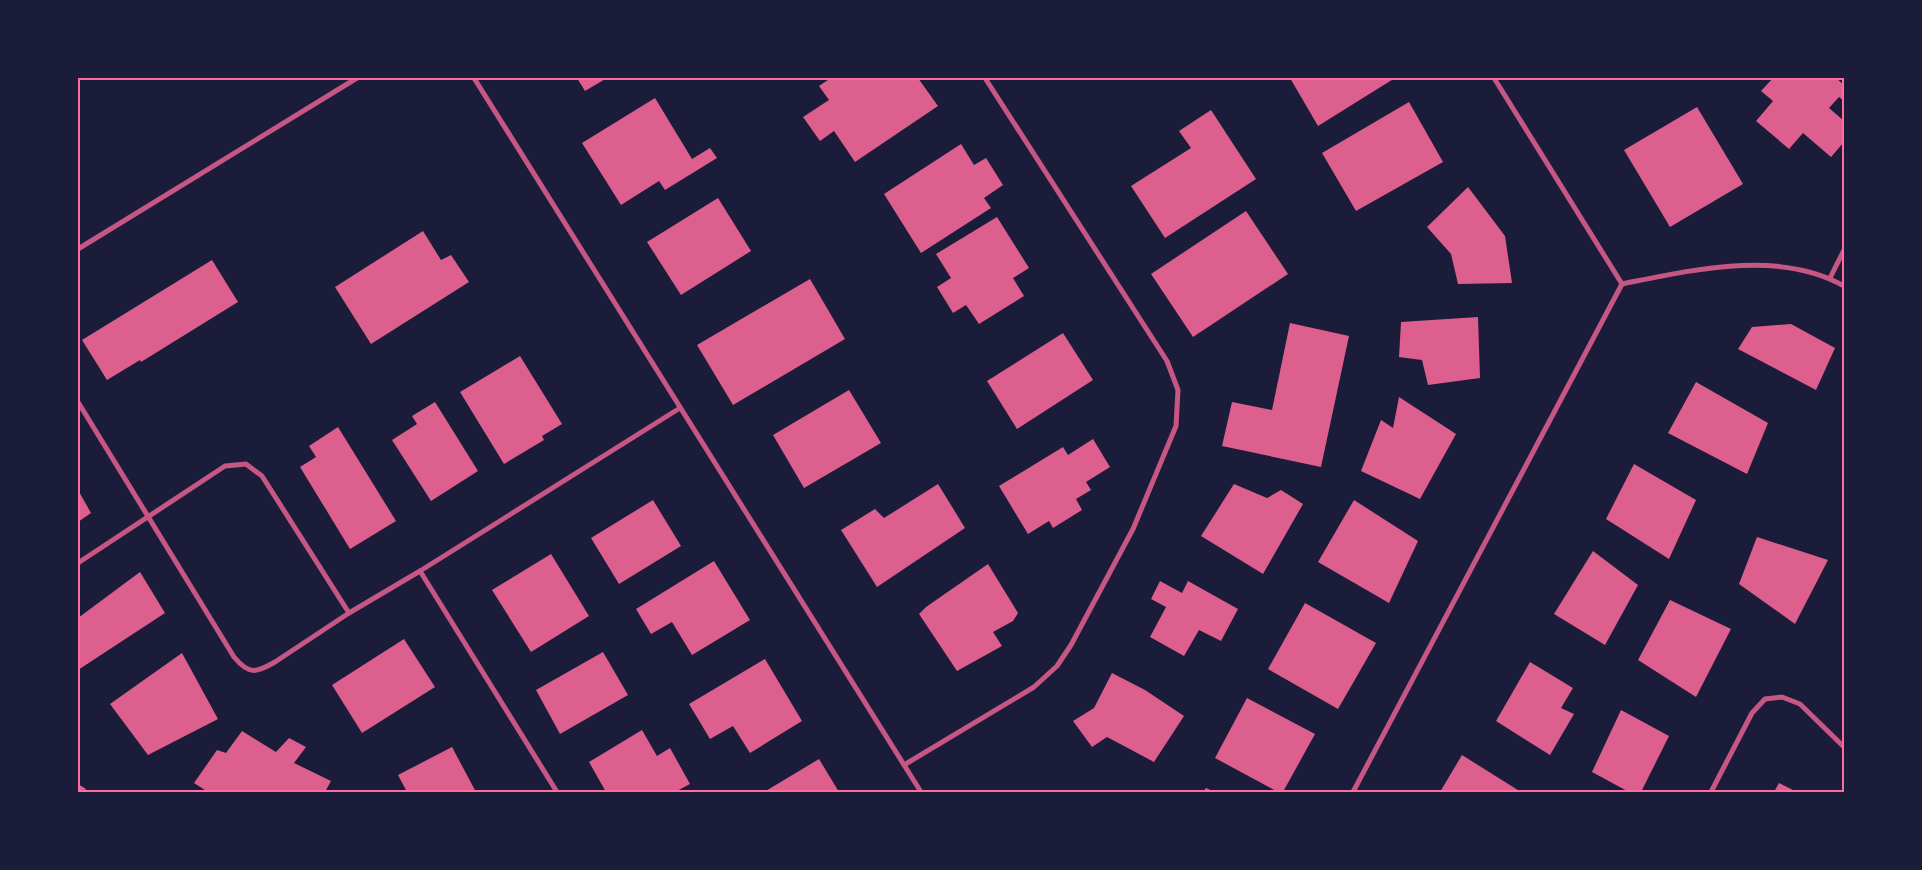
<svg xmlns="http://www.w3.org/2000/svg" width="1922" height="870" viewBox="0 0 1922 870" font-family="'Fira Sans',sans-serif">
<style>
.building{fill:#dd5f8e}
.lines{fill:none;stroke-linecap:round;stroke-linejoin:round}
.minor{stroke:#c65784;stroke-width:5}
.neatline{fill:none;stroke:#ff6b9d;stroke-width:2}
</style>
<rect width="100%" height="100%" fill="#1b1b3a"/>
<!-- building -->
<g class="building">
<polygon points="577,78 607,78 585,91"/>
<polygon points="831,78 918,78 938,106 855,162 834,131 820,141 803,117 829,100 819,86"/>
<polygon points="1290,78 1395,78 1318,126"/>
<polygon points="1773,78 1836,78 1844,85 1844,101 1839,97 1829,108 1844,121 1844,142 1831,157 1803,133 1789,149 1756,121 1773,101 1761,91"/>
<polygon points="655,98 692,159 710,148 717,158 665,190 659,181 621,205 582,143"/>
<polygon points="1409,102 1443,162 1356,211 1322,153"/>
<polygon points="1697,107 1743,184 1670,227 1624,150"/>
<polygon points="1211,110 1256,179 1165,238 1131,186 1191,148 1179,131"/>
<polygon points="961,144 974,165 986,158 1003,185 984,198 991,208 921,253 884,194"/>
<polygon points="1468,187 1505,236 1512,283 1458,284 1451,254 1427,227"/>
<polygon points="718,198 751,251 681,295 647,242"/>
<polygon points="1246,211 1288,274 1193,337 1151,274"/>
<polygon points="997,217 1029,268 1013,278 1024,296 979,324 966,305 953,313 937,287 951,278 936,254"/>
<polygon points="423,231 441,260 451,255 469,282 371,344 335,287"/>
<polygon points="212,260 238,302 141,362 140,360 107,380 82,340"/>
<polygon points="810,279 845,339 733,405 697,345"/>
<polygon points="1478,317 1480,378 1428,385 1422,360 1399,357 1401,322"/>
<polygon points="1290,323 1349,336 1321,467 1222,446 1232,402 1272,410"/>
<polygon points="1791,324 1835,348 1816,390 1738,349 1752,327"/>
<polygon points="1063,333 1093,380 1017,429 987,381"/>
<polygon points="520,356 562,424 542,436 544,440 504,464 460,392"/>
<polygon points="1696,382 1768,423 1747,474 1668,433"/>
<polygon points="849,390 881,443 804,488 773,435"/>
<polygon points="1399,397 1456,434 1420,499 1361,471 1381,420 1393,428"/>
<polygon points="435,402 478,471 431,501 392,440 417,424 412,416"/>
<polygon points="338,427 396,521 350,549 300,467 316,457 309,446"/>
<polygon points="1093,439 1110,467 1086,482 1091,490 1076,499 1082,510 1053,528 1049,521 1028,534 999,486 1063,447 1068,455"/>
<polygon points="1634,464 1696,500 1669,559 1606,519"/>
<polygon points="938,484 965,528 877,587 841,530 875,509 884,518"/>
<polygon points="1234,484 1267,498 1281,490 1303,504 1263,574 1201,536"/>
<polygon points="78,490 91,513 78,522"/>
<polygon points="653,500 681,546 619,584 591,538"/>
<polygon points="1354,500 1418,541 1389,603 1318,562"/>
<polygon points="1757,537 1828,560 1795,624 1739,584"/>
<polygon points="1593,551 1638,585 1605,645 1554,614"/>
<polygon points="551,554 589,616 531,652 492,590"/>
<polygon points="714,561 750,620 692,655 672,622 651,634 636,609"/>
<polygon points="988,564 1018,613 1013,621 993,632 1002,646 957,671 919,614 926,607"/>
<polygon points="140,572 165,613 78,670 78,618"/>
<polygon points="1160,581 1182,593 1188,581 1238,609 1221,641 1199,630 1184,656 1150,637 1166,607 1151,599"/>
<polygon points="1670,600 1731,629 1696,697 1638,660"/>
<polygon points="1305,603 1376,643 1338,709 1268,669"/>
<polygon points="404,639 435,687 362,733 332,685"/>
<polygon points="603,652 628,695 560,734 536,690"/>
<polygon points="182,653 218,719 148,755 110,704"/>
<polygon points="765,659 802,721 750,753 733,726 710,739 689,704"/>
<polygon points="1530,662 1573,688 1561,708 1574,714 1550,755 1496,721"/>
<polygon points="1112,673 1145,690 1184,716 1154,762 1107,737 1092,747 1073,721 1094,708"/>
<polygon points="1247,698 1315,734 1283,792 1278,792 1215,758"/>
<polygon points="1621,710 1669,736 1641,792 1629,792 1592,772"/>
<polygon points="642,730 657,756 670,748 690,784 675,792 606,792 589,762"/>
<polygon points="242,731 276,752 289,738 306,747 294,763 331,781 325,792 208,792 194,783 217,750 226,753"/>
<polygon points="452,747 476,792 407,792 398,775"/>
<polygon points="1462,755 1521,792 1440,792"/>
<polygon points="819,759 839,792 764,792"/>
<polygon points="1779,783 1797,792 1774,792"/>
<polygon points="78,784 86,789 84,792 78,792"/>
<polygon points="1206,788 1215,792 1203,792"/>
</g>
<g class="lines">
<!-- minor -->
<g class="minor">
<polyline points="474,78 921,792"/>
<polyline points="1494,78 1622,284"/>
<polyline points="78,249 357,78"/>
<polyline points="1830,278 1844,250"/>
<path d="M1622,284C1692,270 1779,249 1844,286"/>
<path d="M78,402L234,657C249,675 256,673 275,662L349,613L420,571L680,408"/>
<polyline points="78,563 225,466 246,464 262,476 349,613"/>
<polyline points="420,571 557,792"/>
<polyline points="904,765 1034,687 1057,666 1071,645 1133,529 1176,426 1178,390 1167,361 985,78"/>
<polyline points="1353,792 1622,284"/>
<polyline points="1711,792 1752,713 1765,699 1782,697 1800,704 1844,747"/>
</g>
</g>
<!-- border -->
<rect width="1922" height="870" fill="none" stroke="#1b1b3a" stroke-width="158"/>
<rect x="79" y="79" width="1764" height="712" class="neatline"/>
</svg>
